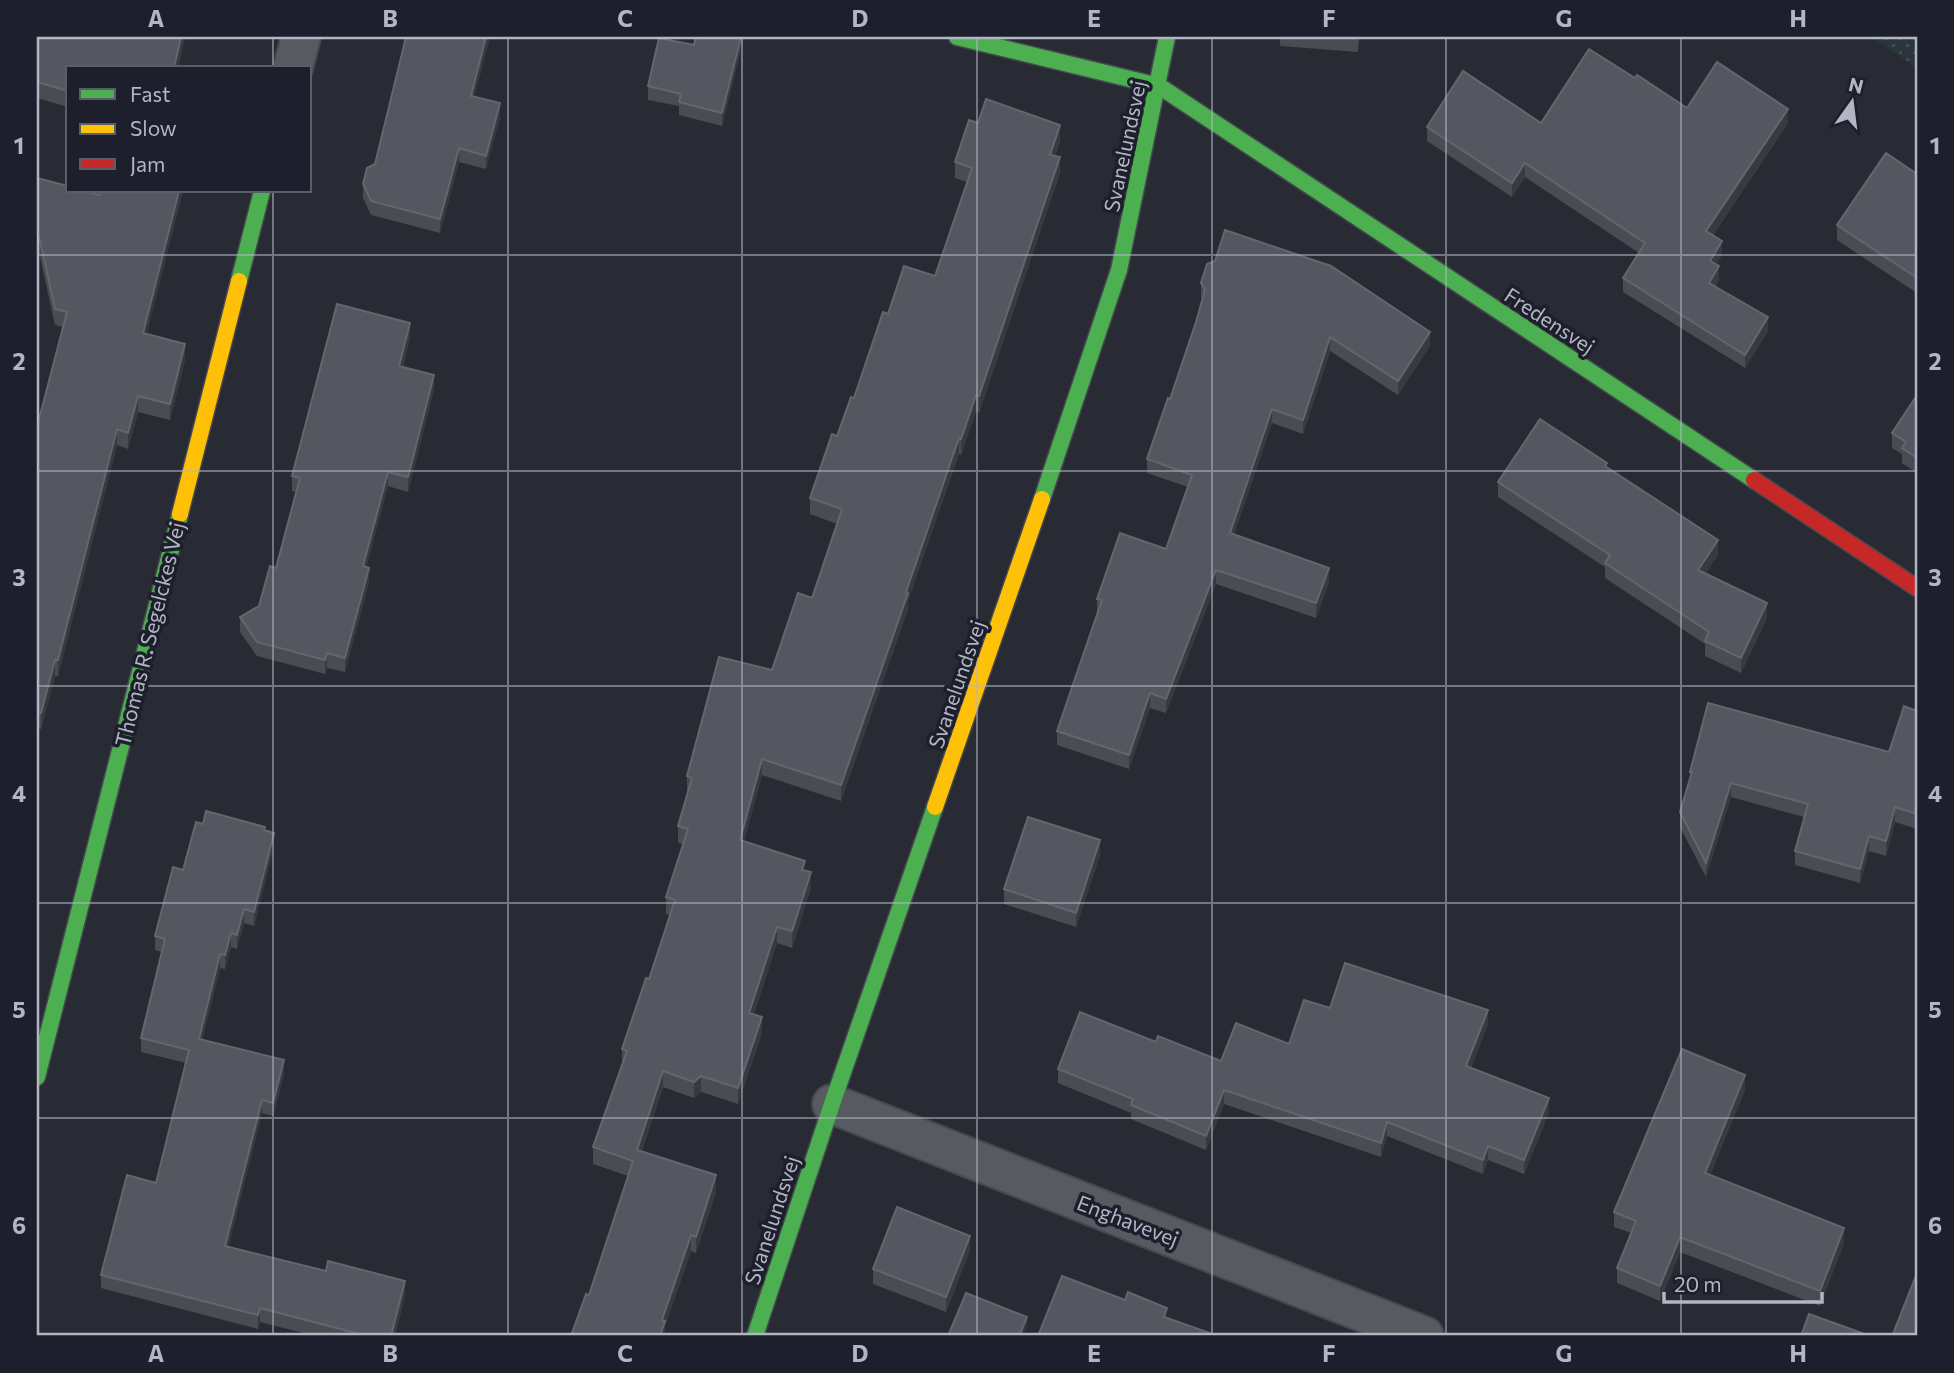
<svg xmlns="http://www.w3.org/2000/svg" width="1954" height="1373" viewBox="0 0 1954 1373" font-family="Commissioner,sans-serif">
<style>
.park{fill:url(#park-dots)}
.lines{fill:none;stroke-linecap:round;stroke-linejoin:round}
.street-casing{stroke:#45484d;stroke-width:42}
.fast-casing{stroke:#454850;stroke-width:19}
.slow-casing{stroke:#454850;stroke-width:19}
.jam-casing{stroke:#454850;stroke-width:19}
.street{stroke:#585a61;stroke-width:38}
.fast{stroke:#4caf50;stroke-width:16}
.slow{stroke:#ffc107;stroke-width:16}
.jam{stroke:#c62828;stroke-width:16}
.wall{fill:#4a4c53}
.shaded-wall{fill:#383a41}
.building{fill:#555760;stroke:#64666f;stroke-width:2}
.grid{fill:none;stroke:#b2b6c4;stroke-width:2;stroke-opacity:0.55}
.labels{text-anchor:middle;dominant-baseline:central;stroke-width:7;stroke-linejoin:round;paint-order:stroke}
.street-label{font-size:21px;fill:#b2b6c4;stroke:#1d202c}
.neatline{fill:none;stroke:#b2b6c4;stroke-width:2.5}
.grid-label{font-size:23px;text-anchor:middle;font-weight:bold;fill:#b2b6c4}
</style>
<defs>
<pattern id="park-dots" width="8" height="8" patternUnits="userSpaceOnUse" patternTransform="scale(1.75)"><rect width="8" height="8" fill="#2a363b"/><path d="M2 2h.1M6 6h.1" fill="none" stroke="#465156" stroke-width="1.8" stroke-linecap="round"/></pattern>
</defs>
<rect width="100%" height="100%" fill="#282b33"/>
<!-- park -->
<polygon class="park" points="1872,37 1917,37 1917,68"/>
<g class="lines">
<!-- street casing -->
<g class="street-casing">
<g id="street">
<polyline points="293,68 301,37"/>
<polyline points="832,1104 1424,1336"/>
</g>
</g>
<!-- fast casing -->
<g class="fast-casing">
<g id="fast">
<polyline points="957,37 1159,86 1754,480"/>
<polyline points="239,281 262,191"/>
<polyline points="1042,499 1119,270 1167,37"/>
<polyline points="37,1077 180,514"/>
<polyline points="755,1336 832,1104 935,807"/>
</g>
</g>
<!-- slow casing -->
<g class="slow-casing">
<g id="slow">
<polyline points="180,514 239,281"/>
<polyline points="935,807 1042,499"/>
</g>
</g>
<!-- jam casing -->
<g class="jam-casing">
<polyline id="jam" points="1754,480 1917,588"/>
</g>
<!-- street -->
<use href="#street" class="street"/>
<!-- fast -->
<use href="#fast" class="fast"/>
<!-- slow -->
<use href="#slow" class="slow"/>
<!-- jam -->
<use href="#jam" class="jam"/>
</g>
<!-- wall -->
<g class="wall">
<polygon points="37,37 185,37 178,68 68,68 68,107 37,98"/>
<polygon points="406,37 490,37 474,97 500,117 486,169 459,162 440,233 371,215 363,198 363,184 375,164"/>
<polygon points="696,37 744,37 722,126 679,115 679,106 648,100 648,86 694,45"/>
<polygon points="1280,37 1359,37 1358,52 1280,46"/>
<polygon points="1635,78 1687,108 1788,123 1713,235 1722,255 1716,265 1719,280 1715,287 1768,331 1745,368 1623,292 1623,278 1639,253 1525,177 1512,197 1427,141 1427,127 1541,123"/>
<polygon points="978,123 1060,141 1055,156 1060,173 979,413 976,411 961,455 959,454 908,601 908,609 841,801 762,775 744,841 805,871 811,888 792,948 777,943 754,1014 762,1033 738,1104 701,1092 694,1098 663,1087 642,1151 716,1192 696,1253 691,1251 665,1326 665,1336 589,1295 628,1176 593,1164 593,1147 622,1065 622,1049 649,979 670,915 666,914 666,897 683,844 678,843 678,826 687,793 687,776 772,670 812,598 837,524 810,514 810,498 854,398 888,314 935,276 967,182 955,178 955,162"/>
<polygon points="1917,174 1917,293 1837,240 1837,225"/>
<polygon points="37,178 100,195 183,191 146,334 185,360 170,420 138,412 128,449 117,445 58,676 55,676 41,729 37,728 37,427 63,327 55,325 39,252 37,251"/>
<polygon points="1201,283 1430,346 1398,395 1330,351 1303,434 1272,423 1234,534 1329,582 1316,618 1216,584 1166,713 1150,708 1129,769 1057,745 1057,731 1097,613 1097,599 1166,549 1188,487 1147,473 1147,459 1170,399 1196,322 1202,299 1201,297"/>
<polygon points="410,337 403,367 434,389 408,492 388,486 366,567 369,582 345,672 327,668 325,674 257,656 240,632 240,617 259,606 276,568 297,492 292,491 292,476"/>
<polygon points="1917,395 1917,473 1902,463 1902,454 1892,448 1892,433"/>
<polygon points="1607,467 1718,555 1705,574 1767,618 1741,673 1705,656 1705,644 1605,578 1605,567 1498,497 1498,482"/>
<polygon points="1917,711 1917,829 1895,822 1886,856 1869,851 1860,883 1795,865 1795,851 1804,817 1731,797 1706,877 1680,827 1680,812 1690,779 1690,772 1889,752"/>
<polygon points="265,830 274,846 254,926 244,923 237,949 231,947 225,969 220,968 202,1040 284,1074 273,1116 262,1113 228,1247 405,1295 395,1336 315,1336 260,1322 258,1329 101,1288 101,1275 156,1183 186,1063 141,1052 141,1038 162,952 155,950 155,936 183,870"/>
<polygon points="1100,855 1076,927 1004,904 1004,889"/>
<polygon points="1330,1008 1488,1024 1471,1068 1549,1112 1524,1174 1488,1160 1483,1174 1387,1136 1381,1157 1224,1104 1206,1150 1131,1119 1131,1113 1058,1083 1058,1069 1156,1042 1221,1061 1289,1044"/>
<polygon points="1745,1090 1710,1175 1844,1243 1820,1306 1680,1252 1660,1301 1617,1283 1617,1268 1631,1233 1614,1227 1614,1212"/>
<polygon points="970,1250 946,1312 873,1284 873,1269"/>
</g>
<!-- shaded-wall -->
<g class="shaded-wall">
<polygon points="181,37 185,37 178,68 174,68"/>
<polygon points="486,37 490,37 471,109 471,96"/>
<polygon points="741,37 744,37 722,126 722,113"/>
<polygon points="500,103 500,117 486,169 486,156"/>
<polygon points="1788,109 1788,123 1706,245 1706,231"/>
<polygon points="1060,125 1060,141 1050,171 1050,155"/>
<polygon points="459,148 459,162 440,233 440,219"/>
<polygon points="1060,157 1060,173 979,413 979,396"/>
<polygon points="1525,163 1525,177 1512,197 1512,183"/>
<polygon points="179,191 183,191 143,349 143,333"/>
<polygon points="1722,241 1722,255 1710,275 1710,261"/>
<polygon points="1719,266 1719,280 1709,297 1709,283"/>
<polygon points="1768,317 1768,331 1745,368 1745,355"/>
<polygon points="410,323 410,337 399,381 399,366"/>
<polygon points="1430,332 1430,346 1398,395 1398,381"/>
<polygon points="1330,337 1330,351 1303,434 1303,420"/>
<polygon points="185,344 185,360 170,420 170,404"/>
<polygon points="434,375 434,389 408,492 408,477"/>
<polygon points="976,395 976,411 961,455 961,439"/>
<polygon points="138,396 138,412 128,449 128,433"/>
<polygon points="1272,409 1272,423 1230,547 1230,533"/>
<polygon points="117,429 117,445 58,676 58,660"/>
<polygon points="959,438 959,454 908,601 908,609 841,801 841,785"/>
<polygon points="388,472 388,486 363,580 363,566"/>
<polygon points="1718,540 1718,555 1698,585 1698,570"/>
<polygon points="369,568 369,582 345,672 345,658"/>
<polygon points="1329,568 1329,582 1316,618 1316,603"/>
<polygon points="1216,570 1216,584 1166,713 1166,699"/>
<polygon points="1767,603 1767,618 1741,673 1741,658"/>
<polygon points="327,653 327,668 325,674 325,660"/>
<polygon points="55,660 55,676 41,729 41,713"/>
<polygon points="1150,693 1150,708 1129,769 1129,755"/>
<polygon points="762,759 762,775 740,856 740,840"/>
<polygon points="1731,783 1731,797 1706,877 1706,863"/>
<polygon points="1895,807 1895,822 1886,856 1886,841"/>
<polygon points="274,833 274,846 254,926 254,912"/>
<polygon points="1869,836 1869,851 1860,883 1860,869"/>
<polygon points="1100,840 1100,855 1076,927 1076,913"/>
<polygon points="811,872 811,888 792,948 792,931"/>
<polygon points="244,909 244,923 237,949 237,935"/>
<polygon points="777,927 777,943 749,1029 749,1013"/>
<polygon points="231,933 231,947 225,969 225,955"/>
<polygon points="220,954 220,968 199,1053 199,1039"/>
<polygon points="1488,1010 1488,1024 1466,1080 1466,1066"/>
<polygon points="762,1017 762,1033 738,1104 738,1088"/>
<polygon points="284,1060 284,1074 273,1116 273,1103"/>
<polygon points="663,1071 663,1087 637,1166 637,1150"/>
<polygon points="1745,1075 1745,1090 1705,1188 1705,1173"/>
<polygon points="701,1076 701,1092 694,1098 694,1082"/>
<polygon points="1224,1090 1224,1104 1206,1150 1206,1136"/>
<polygon points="1549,1098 1549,1112 1524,1174 1524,1160"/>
<polygon points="262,1100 262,1113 225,1260 225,1246"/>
<polygon points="1387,1122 1387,1136 1381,1157 1381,1143"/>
<polygon points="1488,1146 1488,1160 1483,1174 1483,1160"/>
<polygon points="716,1175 716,1192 696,1253 696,1237"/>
<polygon points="1844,1228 1844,1243 1820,1306 1820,1291"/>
<polygon points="691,1235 691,1251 665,1326 665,1336 660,1336 662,1320"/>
<polygon points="970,1236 970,1250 946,1312 946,1297"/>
<polygon points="1680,1237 1680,1252 1660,1301 1660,1286"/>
<polygon points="405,1281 405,1295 395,1336 391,1336"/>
<polygon points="260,1308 260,1322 258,1329 258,1315"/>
<polygon points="1027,1317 1027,1325 1022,1336 1019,1336"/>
</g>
<!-- building -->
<g class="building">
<polygon points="37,37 181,37 174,68 68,68 68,91 37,82"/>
<polygon points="406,37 486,37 471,96 500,103 486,156 459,148 440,219 371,201 363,184 367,168 375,164"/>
<polygon points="696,37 741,37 722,113 679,102 681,94 648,86 659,38 694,45"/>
<polygon points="1589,49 1635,78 1637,75 1687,108 1717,62 1788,109 1706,231 1722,241 1710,261 1719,266 1709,283 1768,317 1745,355 1623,278 1645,243 1525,163 1512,183 1427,127 1463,71 1541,123"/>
<polygon points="986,99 1060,125 1050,155 1060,157 979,396 976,395 961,439 959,438 906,592 908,593 841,785 762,759 740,840 805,861 802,870 811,872 792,931 777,927 749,1013 762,1017 738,1088 701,1076 694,1082 663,1071 637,1150 716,1175 696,1237 691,1235 662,1320 665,1321 660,1336 571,1336 586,1294 589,1295 633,1161 593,1147 627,1051 622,1049 646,978 649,979 675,900 666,897 688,829 678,826 692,778 687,776 719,657 772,670 798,593 812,598 842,509 810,498 832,434 837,436 851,397 854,398 883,312 888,314 904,266 935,276 972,168 955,162 969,120 978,123"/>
<polygon points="1886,153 1917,174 1917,278 1837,225"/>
<polygon points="37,178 68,186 68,191 84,191 100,195 101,191 179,191 143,333 185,344 170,404 138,396 128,433 117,429 58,660 55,660 41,713 37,712 37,427 67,312 55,309 39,236 37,235"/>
<polygon points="1225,230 1331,266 1430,332 1398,381 1330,337 1303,420 1272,409 1230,533 1329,568 1316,603 1216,570 1166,699 1150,693 1129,755 1057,731 1102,600 1097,599 1120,533 1166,549 1192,475 1147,459 1168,398 1170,399 1196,322 1205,290 1201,283 1207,264 1215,261"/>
<polygon points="337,304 410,323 399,366 434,375 408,477 388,472 363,566 369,568 345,658 327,653 325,660 257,642 240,617 259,606 270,566 276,568 300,478 292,476"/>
<polygon points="1917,395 1917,458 1902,448 1906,442 1892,433"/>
<polygon points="1540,419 1607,463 1605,466 1718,540 1698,570 1767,603 1741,658 1705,641 1709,632 1605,563 1610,555 1498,482"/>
<polygon points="1708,703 1889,752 1904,706 1917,711 1917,814 1895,807 1886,841 1869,836 1860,869 1795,851 1808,804 1731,783 1706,863 1680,812 1692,772 1690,772"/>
<polygon points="206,811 265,827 264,830 274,833 254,912 244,909 237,935 231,933 225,955 220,954 199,1039 284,1060 273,1103 262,1100 225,1246 326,1271 328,1261 405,1281 391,1336 367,1336 260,1308 258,1315 101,1275 127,1175 156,1183 189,1050 141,1038 165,939 155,936 173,867 183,870 196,822 203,824"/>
<polygon points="1028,817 1100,840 1076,913 1004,889"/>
<polygon points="1345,963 1488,1010 1466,1066 1549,1098 1524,1160 1488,1146 1483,1160 1387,1122 1381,1143 1224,1090 1206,1136 1131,1105 1133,1099 1058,1069 1080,1012 1156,1042 1158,1036 1221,1061 1236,1023 1289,1044 1304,1000 1330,1008"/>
<polygon points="1682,1049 1745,1075 1705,1173 1844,1228 1820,1291 1680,1237 1660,1286 1617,1268 1636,1221 1614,1212"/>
<polygon points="897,1207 970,1236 946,1297 873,1269"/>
<polygon points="1917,1273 1917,1336 1898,1336 1893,1334"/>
<polygon points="1062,1276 1125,1300 1128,1292 1167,1308 1164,1317 1218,1336 1038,1336"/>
<polygon points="966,1293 1027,1317 1019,1336 948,1336"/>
<polygon points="1809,1314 1870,1336 1801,1336"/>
</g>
<!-- grid -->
<path class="grid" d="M273,37V68M508,37V1336M742,37V1336M977,37V1336M1212,37V1336M1446,37V1336M1681,37V1336M273,191V1336M37,255H1917M37,471H1917M37,686H1917M37,903H1917M37,1118H1917"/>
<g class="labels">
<!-- street labels -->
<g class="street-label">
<text transform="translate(1124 146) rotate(-78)">Svanelundsvej</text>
<text transform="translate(1550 320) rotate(33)">Fredensvej</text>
<text transform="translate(149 634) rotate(-76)">Thomas R. Segelckes Vej</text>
<text transform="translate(956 684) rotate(-71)">Svanelundsvej</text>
<text transform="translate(771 1220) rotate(-72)">Svanelundsvej</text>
<text transform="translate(1128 1220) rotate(21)">Enghavevej</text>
</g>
</g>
<!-- border -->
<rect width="1954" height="1373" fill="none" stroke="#1d202c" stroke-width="77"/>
<!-- legend -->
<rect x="66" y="66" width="245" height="126" fill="#1d202c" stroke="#595c69" stroke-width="2"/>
<rect x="80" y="89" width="35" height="10" fill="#4caf50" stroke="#595c69" stroke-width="2"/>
<text x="130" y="102" font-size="21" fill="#b2b6c4">Fast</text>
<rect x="80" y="124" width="35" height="10" fill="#ffc107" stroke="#595c69" stroke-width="2"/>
<text x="130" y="136" font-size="21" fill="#b2b6c4">Slow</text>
<rect x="80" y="159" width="35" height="10" fill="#c62828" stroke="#595c69" stroke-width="2"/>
<text x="130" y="172" font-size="21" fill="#b2b6c4">Jam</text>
<!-- north arrow -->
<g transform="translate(1852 102) rotate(14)" stroke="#1d202c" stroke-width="5" paint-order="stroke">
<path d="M0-5L12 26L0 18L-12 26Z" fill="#b2b6c4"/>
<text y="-10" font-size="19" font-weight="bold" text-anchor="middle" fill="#b2b6c4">N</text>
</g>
<!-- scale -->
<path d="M1664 1292v10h158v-10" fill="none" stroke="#b2b6c4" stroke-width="3.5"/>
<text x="1674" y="1292" font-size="21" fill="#b2b6c4" stroke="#1d202c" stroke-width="5" paint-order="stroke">20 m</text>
<rect x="38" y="38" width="1878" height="1296" class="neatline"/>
<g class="grid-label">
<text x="156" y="27">A</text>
<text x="390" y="27">B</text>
<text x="625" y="27">C</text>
<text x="860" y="27">D</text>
<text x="1094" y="27">E</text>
<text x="1329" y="27">F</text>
<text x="1564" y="27">G</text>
<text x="1798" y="27">H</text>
<text x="19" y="154">1</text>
<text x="1935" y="154">1</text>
<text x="19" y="370">2</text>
<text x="1935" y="370">2</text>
<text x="19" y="586">3</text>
<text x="1935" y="586">3</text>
<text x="19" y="802">4</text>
<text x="1935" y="802">4</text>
<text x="19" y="1018">5</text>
<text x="1935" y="1018">5</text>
<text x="19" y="1234">6</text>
<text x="1935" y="1234">6</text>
<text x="156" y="1362">A</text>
<text x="390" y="1362">B</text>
<text x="625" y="1362">C</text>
<text x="860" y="1362">D</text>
<text x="1094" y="1362">E</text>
<text x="1329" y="1362">F</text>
<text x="1564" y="1362">G</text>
<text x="1798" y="1362">H</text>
</g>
</svg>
